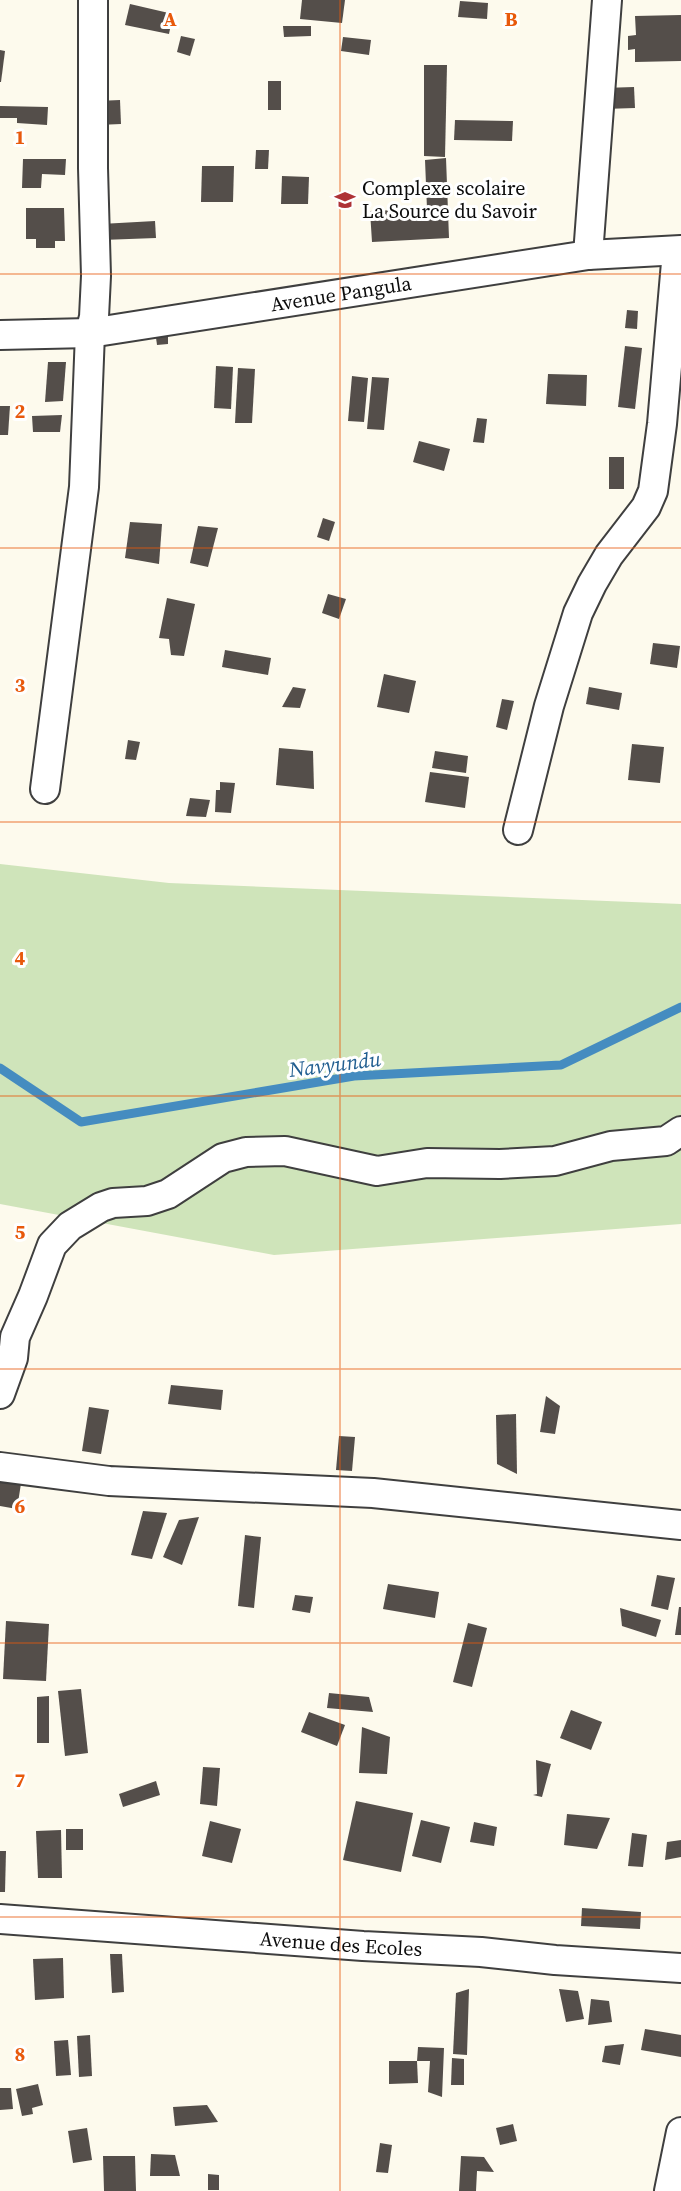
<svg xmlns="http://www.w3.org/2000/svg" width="681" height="2191" viewBox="0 0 681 2191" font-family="'Source Serif 4',serif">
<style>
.green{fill:#cfe4ba}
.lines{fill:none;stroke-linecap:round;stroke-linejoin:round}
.stream{stroke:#458cc0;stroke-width:9}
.building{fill:#544e4a}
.minor-casing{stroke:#3f3f3f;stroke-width:32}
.minor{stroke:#fff;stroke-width:28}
.grid{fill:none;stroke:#e8590c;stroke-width:1.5;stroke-opacity:0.55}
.labels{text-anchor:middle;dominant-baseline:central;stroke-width:6;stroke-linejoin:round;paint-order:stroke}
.poi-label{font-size:20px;fill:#0c0c0c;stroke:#fff;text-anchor:start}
.street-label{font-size:20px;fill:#0c0c0c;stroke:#fff}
.water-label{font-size:21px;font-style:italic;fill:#225f91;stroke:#fff}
.grid-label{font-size:20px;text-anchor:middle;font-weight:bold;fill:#e8590c;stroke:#fff;stroke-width:6;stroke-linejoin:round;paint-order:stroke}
</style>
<rect width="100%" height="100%" fill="#fdfaed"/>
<!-- green -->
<polygon class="green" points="0,864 169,883 681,904 681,1224 274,1255 0,1204"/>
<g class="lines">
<!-- stream -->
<polyline class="stream" points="0,1068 81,1122 354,1076 561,1065 681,1007"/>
</g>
<!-- building -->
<g class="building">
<polygon points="302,0 345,0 342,23 300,19"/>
<polygon points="460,1 488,3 487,19 458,17"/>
<polygon points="130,4 173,14 169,34 125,25"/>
<polygon points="681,15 681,61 635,62 635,49 628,50 628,36 636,35 635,16"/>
<polygon points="283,26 311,26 311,36 284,37"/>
<polygon points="181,36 195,39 190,56 177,52"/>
<polygon points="343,37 371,40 369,55 341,51"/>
<polygon points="0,50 5,51 1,82 0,82"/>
<polygon points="424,65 447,65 445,157 424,156"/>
<rect x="268" y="81" width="13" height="29"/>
<polygon points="634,87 635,108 604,109 603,88"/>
<polygon points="120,100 121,124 98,125 97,101"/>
<polygon points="0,106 48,107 47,125 17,123 17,118 0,118"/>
<polygon points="455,120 513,121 512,141 454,140"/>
<polygon points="256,150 269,150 268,169 255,169"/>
<polygon points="446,158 449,238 372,242 370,211 427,209 425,160"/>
<polygon points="23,159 66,159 65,175 42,174 41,188 22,188"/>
<polygon points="202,166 234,166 233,202 201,202"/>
<polygon points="282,176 309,177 308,204 281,204"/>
<polygon points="26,208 64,208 65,241 55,241 55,248 36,248 36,239 26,239"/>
<polygon points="155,221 156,238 102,240 101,224"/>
<polygon points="627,310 638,311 637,329 625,328"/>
<polygon points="168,329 168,344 157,345 155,330"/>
<polygon points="625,346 642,348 635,409 618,407"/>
<polygon points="48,362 66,362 63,401 45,402"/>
<polygon points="216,366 233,367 231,409 214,408"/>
<polygon points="238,368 255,369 252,423 235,423"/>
<polygon points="548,374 587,375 586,406 546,404"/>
<polygon points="352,376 368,378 364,422 348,421"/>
<polygon points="372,377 389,378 384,430 367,429"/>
<polygon points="0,406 10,406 8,435 0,435"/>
<polygon points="62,415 60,432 33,432 32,416"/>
<polygon points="477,418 487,419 484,443 473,442"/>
<polygon points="419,441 450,449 444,471 413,462"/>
<rect x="609" y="457" width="15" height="32"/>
<polygon points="323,518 335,522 329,541 317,537"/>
<polygon points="130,522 162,524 159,564 125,558"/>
<polygon points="198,526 218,528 208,567 190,563"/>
<polygon points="328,594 346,599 339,619 322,613"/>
<polygon points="167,598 195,604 184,656 171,655 169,639 159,638"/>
<polygon points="653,643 680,646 677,668 650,664"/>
<polygon points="225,650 271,658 268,675 222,667"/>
<polygon points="384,674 416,681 409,713 377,707"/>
<polygon points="293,687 306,689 300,708 282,707"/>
<polygon points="589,687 622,693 619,710 586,704"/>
<polygon points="502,699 514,701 507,730 496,727"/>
<polygon points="128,740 140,742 136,760 125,759"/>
<polygon points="632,744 664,747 660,783 628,780"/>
<polygon points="279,748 313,751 314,789 276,785"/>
<polygon points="435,751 468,756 466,773 432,768"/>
<polygon points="430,772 469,777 465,808 425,802"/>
<polygon points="220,782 235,783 231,813 215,812 216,790 220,790"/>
<polygon points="190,798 210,800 206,817 186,816"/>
<polygon points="171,1385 223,1390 221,1410 168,1404"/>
<polygon points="546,1396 560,1406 555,1434 540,1432"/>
<polygon points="89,1407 109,1410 101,1454 82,1451"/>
<polygon points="516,1414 517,1474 497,1464 496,1415"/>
<polygon points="339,1436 355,1437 352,1471 336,1470"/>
<polygon points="0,1472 22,1477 17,1509 0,1506"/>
<polygon points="143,1511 167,1513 152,1559 131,1555"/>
<polygon points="199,1517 182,1565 163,1557 179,1520"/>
<polygon points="245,1535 261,1537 254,1608 238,1606"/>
<polygon points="657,1575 675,1578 668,1610 651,1606"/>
<polygon points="388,1584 439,1592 435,1618 383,1609"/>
<polygon points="295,1595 313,1597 310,1613 292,1610"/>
<polygon points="679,1607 681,1607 681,1635 675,1635"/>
<polygon points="620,1608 661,1620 656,1637 622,1626"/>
<polygon points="6,1621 49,1624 46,1681 3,1679"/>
<polygon points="468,1623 487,1628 472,1687 453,1682"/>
<polygon points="81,1689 88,1753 65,1756 58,1691"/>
<polygon points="329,1693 369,1697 373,1712 327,1708"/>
<polygon points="49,1696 49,1743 37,1743 37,1697"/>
<polygon points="571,1710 602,1722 591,1750 560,1738"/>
<polygon points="309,1712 345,1725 337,1746 301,1732"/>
<polygon points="362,1727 390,1737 387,1774 359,1773"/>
<polygon points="536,1760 551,1764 542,1797 533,1795 537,1794"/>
<polygon points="203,1767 220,1768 217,1806 200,1804"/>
<polygon points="156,1781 160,1795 123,1807 119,1794"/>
<polygon points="356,1801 413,1813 401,1872 343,1860"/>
<polygon points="567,1814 610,1818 597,1849 564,1845"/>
<polygon points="421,1820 450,1827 441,1863 412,1856"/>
<polygon points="210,1821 241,1829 232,1863 202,1856"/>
<polygon points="474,1822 497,1827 494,1846 470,1842"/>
<rect x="66" y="1829" width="17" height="21"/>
<polygon points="61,1830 62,1878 38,1878 36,1831"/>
<polygon points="632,1833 647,1835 643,1867 628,1866"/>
<polygon points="681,1840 681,1857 665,1860 667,1842"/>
<polygon points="0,1851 6,1851 5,1892 0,1892"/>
<polygon points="582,1908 641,1912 640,1929 581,1926"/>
<polygon points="110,1954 122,1954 124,1992 112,1993"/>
<polygon points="63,1958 64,1998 35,2000 33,1959"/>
<polygon points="469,1989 467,2055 453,2054 456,1993"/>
<polygon points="559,1989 578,1991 584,2019 566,2022"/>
<polygon points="591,1999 609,2001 612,2022 588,2025"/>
<polygon points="645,2029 681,2035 681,2057 641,2050"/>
<polygon points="90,2035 92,2076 79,2077 77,2036"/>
<polygon points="68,2040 71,2075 56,2076 54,2041"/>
<polygon points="624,2044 620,2065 602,2062 605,2046"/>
<polygon points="418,2047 444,2048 442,2097 428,2092 430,2061 417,2061"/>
<polygon points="452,2058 464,2059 464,2085 451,2085"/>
<polygon points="389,2061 417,2061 418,2083 389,2084"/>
<polygon points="38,2084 43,2105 32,2108 33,2114 22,2116 16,2089"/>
<polygon points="0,2088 11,2088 13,2109 0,2110"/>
<polygon points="207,2105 218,2122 175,2126 173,2107"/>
<polygon points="513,2124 517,2141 500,2145 496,2128"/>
<polygon points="87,2128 92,2160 73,2163 68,2131"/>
<polygon points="380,2143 392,2145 388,2173 376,2172"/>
<polygon points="151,2154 175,2155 180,2176 150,2176"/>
<polygon points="103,2156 135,2156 136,2191 104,2191"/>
<polygon points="461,2156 484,2157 494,2172 477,2171 476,2191 459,2191"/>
<polygon points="208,2174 219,2175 219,2190 208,2190"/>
</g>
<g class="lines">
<!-- minor casing -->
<g class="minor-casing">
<g id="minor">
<polyline points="588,255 607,0"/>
<path id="s1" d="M0,335L90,333L588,255L681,250"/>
<polyline points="45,789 84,487 90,333 94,317 96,276 93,168 93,0"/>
<polyline points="518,830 549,706 578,613 592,584 609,555 646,507 653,491 662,424 677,251"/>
<polyline points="0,1394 13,1358 15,1337 33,1296 52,1245 70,1226 101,1207 113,1203 147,1201 168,1194 223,1158 246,1152 285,1151 377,1171 427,1163 500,1164 555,1161 611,1146 666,1141 681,1131"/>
<polyline points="0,1467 109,1481 373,1493 681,1525"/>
<path id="s2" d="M0,1919L363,1946L481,1952L555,1960L681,1968"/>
<polyline points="669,2191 681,2132"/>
</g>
</g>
<!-- minor -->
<use href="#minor" class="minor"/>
</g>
<!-- grid -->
<path class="grid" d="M340,0V2191M0,274H681M0,548H681M0,822H681M0,1096H681M0,1369H681M0,1643H681M0,1917H681"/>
<!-- icons -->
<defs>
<g id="school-bare" transform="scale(1.62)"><path d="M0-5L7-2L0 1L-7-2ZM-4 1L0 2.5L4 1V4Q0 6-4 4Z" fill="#ae3236" stroke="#fff" stroke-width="2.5" paint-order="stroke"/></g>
</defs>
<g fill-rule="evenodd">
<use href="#school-bare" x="345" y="200"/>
</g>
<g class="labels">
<!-- poi labels -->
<g class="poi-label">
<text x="362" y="188">Complexe scolaire<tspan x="362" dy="23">La Source du Savoir</tspan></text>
</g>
<!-- street labels -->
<g class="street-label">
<text stroke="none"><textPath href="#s1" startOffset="344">Avenue Pangula</textPath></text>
<text stroke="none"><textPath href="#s2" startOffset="342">Avenue des Ecoles</textPath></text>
</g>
<!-- water labels -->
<g class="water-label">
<text transform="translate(335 1064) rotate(-7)">Navyundu</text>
</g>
</g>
<g class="grid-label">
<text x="170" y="26">A</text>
<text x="511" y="26">B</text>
<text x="20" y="144">1</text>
<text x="20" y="418">2</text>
<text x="20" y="692">3</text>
<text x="20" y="965">4</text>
<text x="20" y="1239">5</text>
<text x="20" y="1513">6</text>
<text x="20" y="1787">7</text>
<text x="20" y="2061">8</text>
</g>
</svg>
